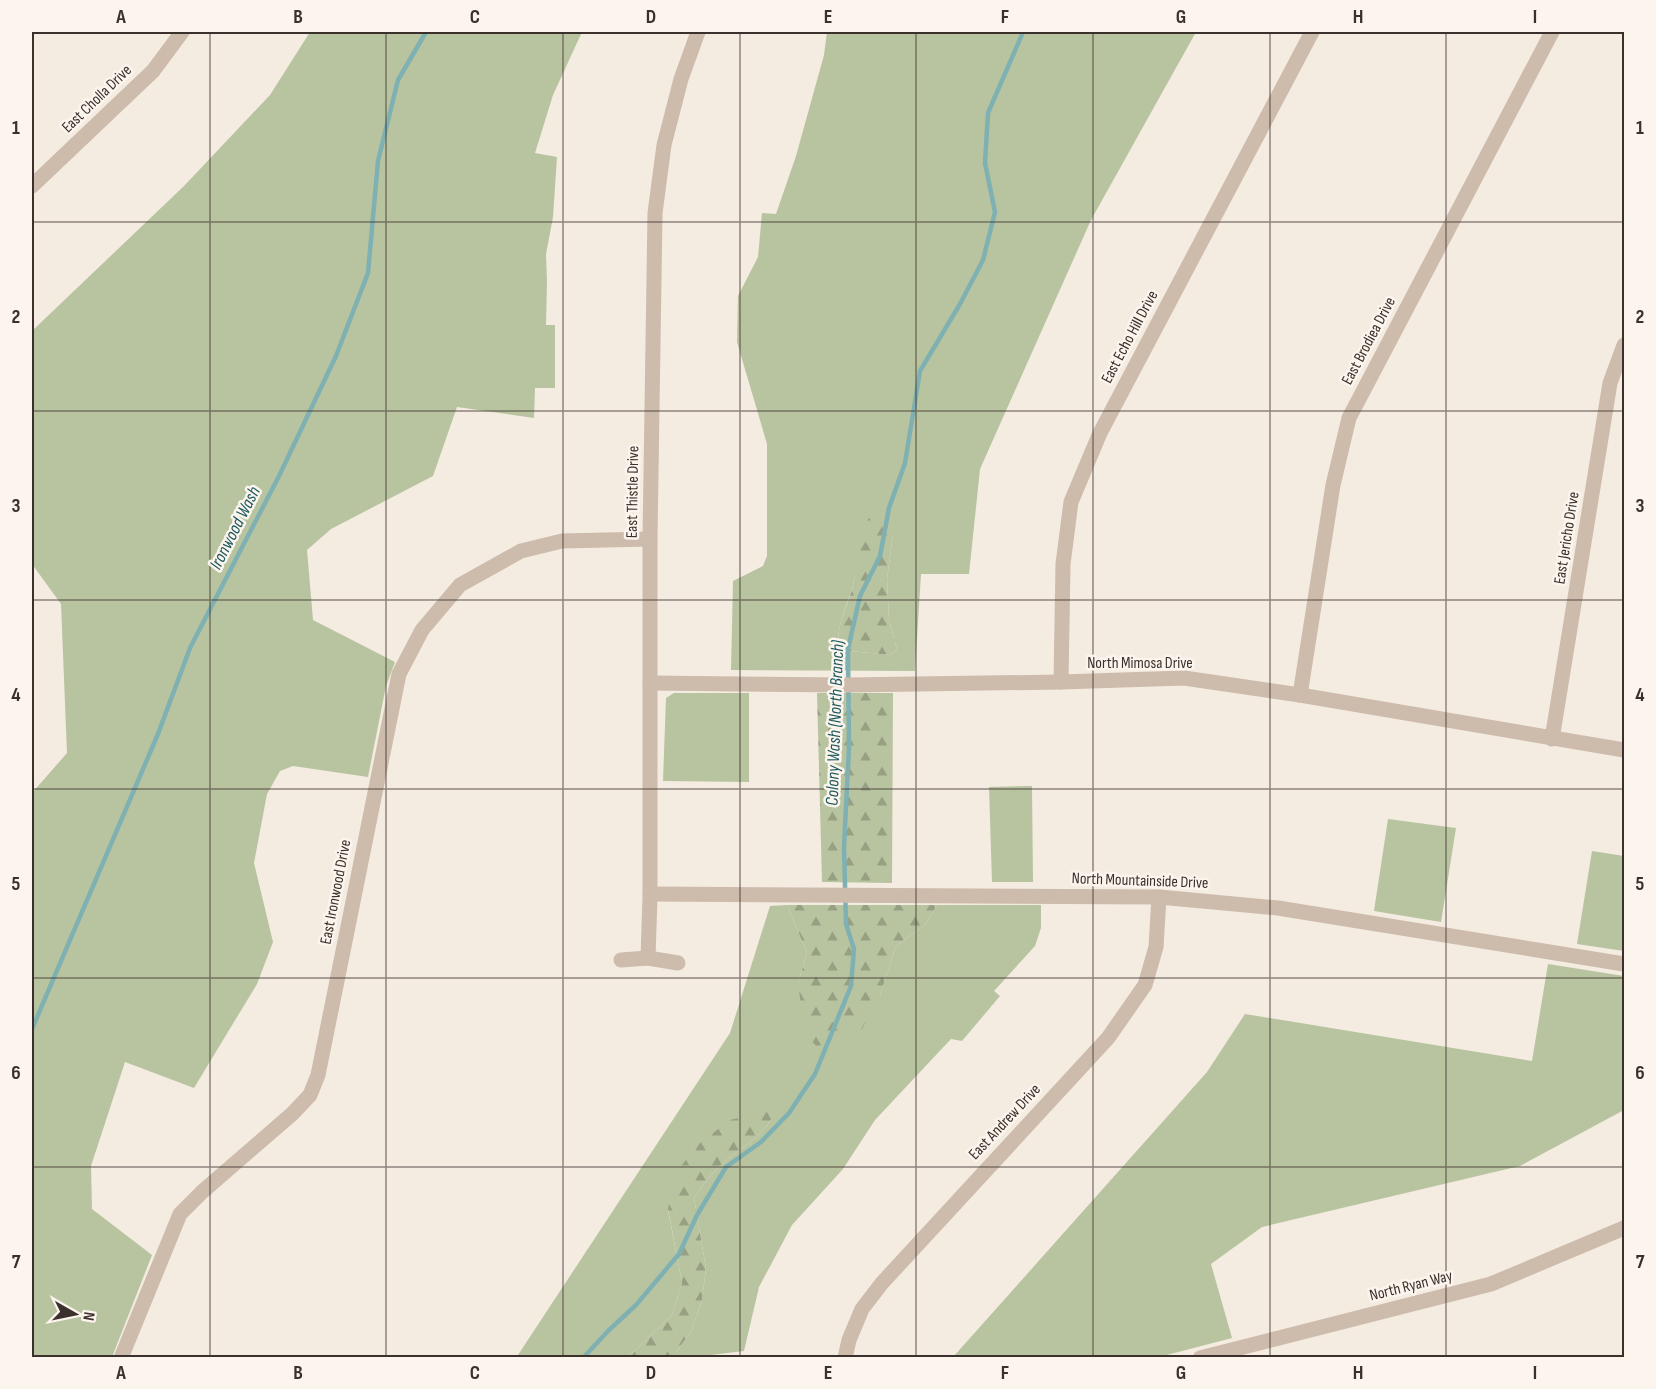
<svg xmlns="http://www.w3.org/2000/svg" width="1656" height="1389" viewBox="0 0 1656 1389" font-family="'Sofia Sans Condensed',sans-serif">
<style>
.green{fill:#b8c4a0;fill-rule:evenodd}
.forest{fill:url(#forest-firs)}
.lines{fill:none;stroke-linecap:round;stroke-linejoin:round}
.stream{stroke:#7fb0b2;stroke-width:4.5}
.minor{stroke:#cdbbac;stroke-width:15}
.grid{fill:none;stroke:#3b302b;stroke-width:1.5;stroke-opacity:0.55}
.labels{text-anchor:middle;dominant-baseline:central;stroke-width:5;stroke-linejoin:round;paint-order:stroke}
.street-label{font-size:16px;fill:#3b302b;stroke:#fbf5ee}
.water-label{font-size:18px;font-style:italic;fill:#1f5a5e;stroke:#fbf5ee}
.neatline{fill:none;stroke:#3b302b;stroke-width:2}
.grid-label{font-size:20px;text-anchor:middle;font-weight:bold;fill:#3b302b}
</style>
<defs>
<pattern id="forest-firs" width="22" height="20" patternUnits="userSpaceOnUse" patternTransform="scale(1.5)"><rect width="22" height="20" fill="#b8c4a0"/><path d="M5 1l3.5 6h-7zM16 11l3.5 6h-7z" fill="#97a083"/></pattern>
</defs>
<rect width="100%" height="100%" fill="#f4ebe1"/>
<!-- green -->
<g class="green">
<polygon points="310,32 582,32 553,95 535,153 557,157 553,217 546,254 547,281 546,325 555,325 555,388 535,388 534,418 457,407 433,476 331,529 307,550 313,620 395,662 386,686 368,777 293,766 280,771 267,794 254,863 273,942 257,984 194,1088 125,1062 91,1166 92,1209 152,1255 112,1357 32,1357 32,793 67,753 61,604 32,564 32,331 184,186 270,95"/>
<path d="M827,32H1196L1091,220L980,469L969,574H921L915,671L731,670L733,581L763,566L767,556V444L737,342L738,296L758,257L762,213L776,214L796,156L824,55ZM893,534L887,579L889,620L897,649L891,655L840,650C833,629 850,601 854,581C856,570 855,558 855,547Z"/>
<polygon points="674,693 749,693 749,782 663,781 666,698"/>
<polygon points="1032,786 1033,882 992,882 989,787"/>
<polygon points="1388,819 1456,828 1441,922 1374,911"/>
<polygon points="1592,851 1624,856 1624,951 1577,944"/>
<path d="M787,905L807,953L798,983L880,995L896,946L925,925L937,905H1041V928L1035,946L994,991L1000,996L962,1041L951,1039L875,1120L843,1169L792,1225L759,1287L744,1351L694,1357H672L691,1332L702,1300L706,1268L694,1198C704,1183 714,1170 728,1159C743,1146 763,1136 772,1118L668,1210L682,1283L672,1315L628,1357L516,1358L730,1033L770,906Z"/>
<polygon points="1548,964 1624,976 1624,1110 1520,1166 1262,1227 1211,1264 1232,1338 1159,1357 955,1357 954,1356 1207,1072 1245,1014 1532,1061"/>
</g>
<!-- forest -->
<g class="forest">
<path d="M876,510L890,521L893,534L887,579L889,620L897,649L891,655L840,650C833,628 850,603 854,581C856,570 852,558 855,547C857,538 868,516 876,510Z"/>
<polygon points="817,693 893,693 892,883 822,882"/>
<polygon points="787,905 937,905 925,925 896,946 880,995 862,1029 817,1047 805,1034 798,983 807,953"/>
<path d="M768,1111L772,1118C763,1136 743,1146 728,1159C714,1170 704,1183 694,1198L706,1268L702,1300L691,1332L672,1357H628L672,1315L682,1283L668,1209L674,1176L696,1146L730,1120Z"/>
</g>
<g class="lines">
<!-- stream -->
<g class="stream">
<polyline points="32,1029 158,734 190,648 279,476 336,356 368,273 378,161 398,80 426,32"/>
<polyline points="583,1358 608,1331 636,1305 679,1254 697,1215 726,1167 761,1142 789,1113 815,1074 851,986 854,949 846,924 844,847 849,747 848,649 860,596 880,556 889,508 905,463 920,371 960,304 983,260 995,212 985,163 988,113 1023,32"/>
</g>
<!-- minor -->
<g class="minor">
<polyline points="32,186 153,71 182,32"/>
<polyline points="1061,682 1063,564 1071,502 1100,433 1312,32"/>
<polyline points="650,683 848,685 1061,682 1184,678 1300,695 1624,750"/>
<polyline points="1300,695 1333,485 1349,418 1552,32"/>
<polyline points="1552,739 1610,383 1624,345"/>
<polyline points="650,894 1159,897 1278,908 1624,964"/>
<polyline points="648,958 650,897 650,539 655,213 664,145 681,79 698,32"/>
<polyline points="621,960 648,958 678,963"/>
<polyline points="121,1358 180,1214 202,1192 292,1114 310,1095 318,1075 399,674 422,630 460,585 521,551 562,541 650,539"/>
<polyline points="845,1358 849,1340 862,1309 882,1283 1108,1038 1145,985 1156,947 1159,897"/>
<polyline points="1200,1358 1491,1284 1624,1228"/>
</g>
</g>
<!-- grid -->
<path class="grid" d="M210,32V1358M386,32V1358M563,32V1358M740,32V1358M916,32V1358M1093,32V1358M1270,32V1358M1446,32V1358M32,222H1624M32,411H1624M32,600H1624M32,789H1624M32,978H1624M32,1167H1624"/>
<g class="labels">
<!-- street labels -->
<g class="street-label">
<text transform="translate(97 99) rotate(-44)">East Cholla Drive</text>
<text transform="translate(1130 337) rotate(-62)">East Echo Hill Drive</text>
<text transform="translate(1369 341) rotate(-62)">East Brodiea Drive</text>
<text transform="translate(633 492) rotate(-89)">East Thistle Drive</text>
<text transform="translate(1567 538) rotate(-81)">East Jericho Drive</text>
<text x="1140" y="663">North Mimosa Drive</text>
<text transform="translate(1140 881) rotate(2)">North Mountainside Drive</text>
<text transform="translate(336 892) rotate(-79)">East Ironwood Drive</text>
<text transform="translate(1005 1122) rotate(-47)">East Andrew Drive</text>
<text transform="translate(1411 1286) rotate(-14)">North Ryan Way</text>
</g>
<!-- water labels -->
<g class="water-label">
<text transform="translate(235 528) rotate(-63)">Ironwood Wash</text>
<text transform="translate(835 723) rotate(-88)">Colony Wash (North Branch)</text>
</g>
</g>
<!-- border -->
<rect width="1656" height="1389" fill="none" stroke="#fbf5ee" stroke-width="66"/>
<!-- north arrow -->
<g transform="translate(75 1314) rotate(99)" stroke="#fbf5ee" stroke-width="4.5" paint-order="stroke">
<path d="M0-4.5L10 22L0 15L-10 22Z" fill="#3b302b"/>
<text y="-9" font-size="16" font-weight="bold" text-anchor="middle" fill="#3b302b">N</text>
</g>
<rect x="33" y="33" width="1590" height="1323" class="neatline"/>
<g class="grid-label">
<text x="121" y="23">A</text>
<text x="298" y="23">B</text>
<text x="475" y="23">C</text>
<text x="651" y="23">D</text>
<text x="828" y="23">E</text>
<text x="1005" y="23">F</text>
<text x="1181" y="23">G</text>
<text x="1358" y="23">H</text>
<text x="1535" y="23">I</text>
<text x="16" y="134">1</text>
<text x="1640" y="134">1</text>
<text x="16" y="323">2</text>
<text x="1640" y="323">2</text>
<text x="16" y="512">3</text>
<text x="1640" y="512">3</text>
<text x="16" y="701">4</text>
<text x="1640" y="701">4</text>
<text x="16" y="890">5</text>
<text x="1640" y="890">5</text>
<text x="16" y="1079">6</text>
<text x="1640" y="1079">6</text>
<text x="16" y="1268">7</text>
<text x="1640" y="1268">7</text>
<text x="121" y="1379">A</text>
<text x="298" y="1379">B</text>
<text x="475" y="1379">C</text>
<text x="651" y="1379">D</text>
<text x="828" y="1379">E</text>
<text x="1005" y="1379">F</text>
<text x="1181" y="1379">G</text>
<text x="1358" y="1379">H</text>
<text x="1535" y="1379">I</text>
</g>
</svg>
